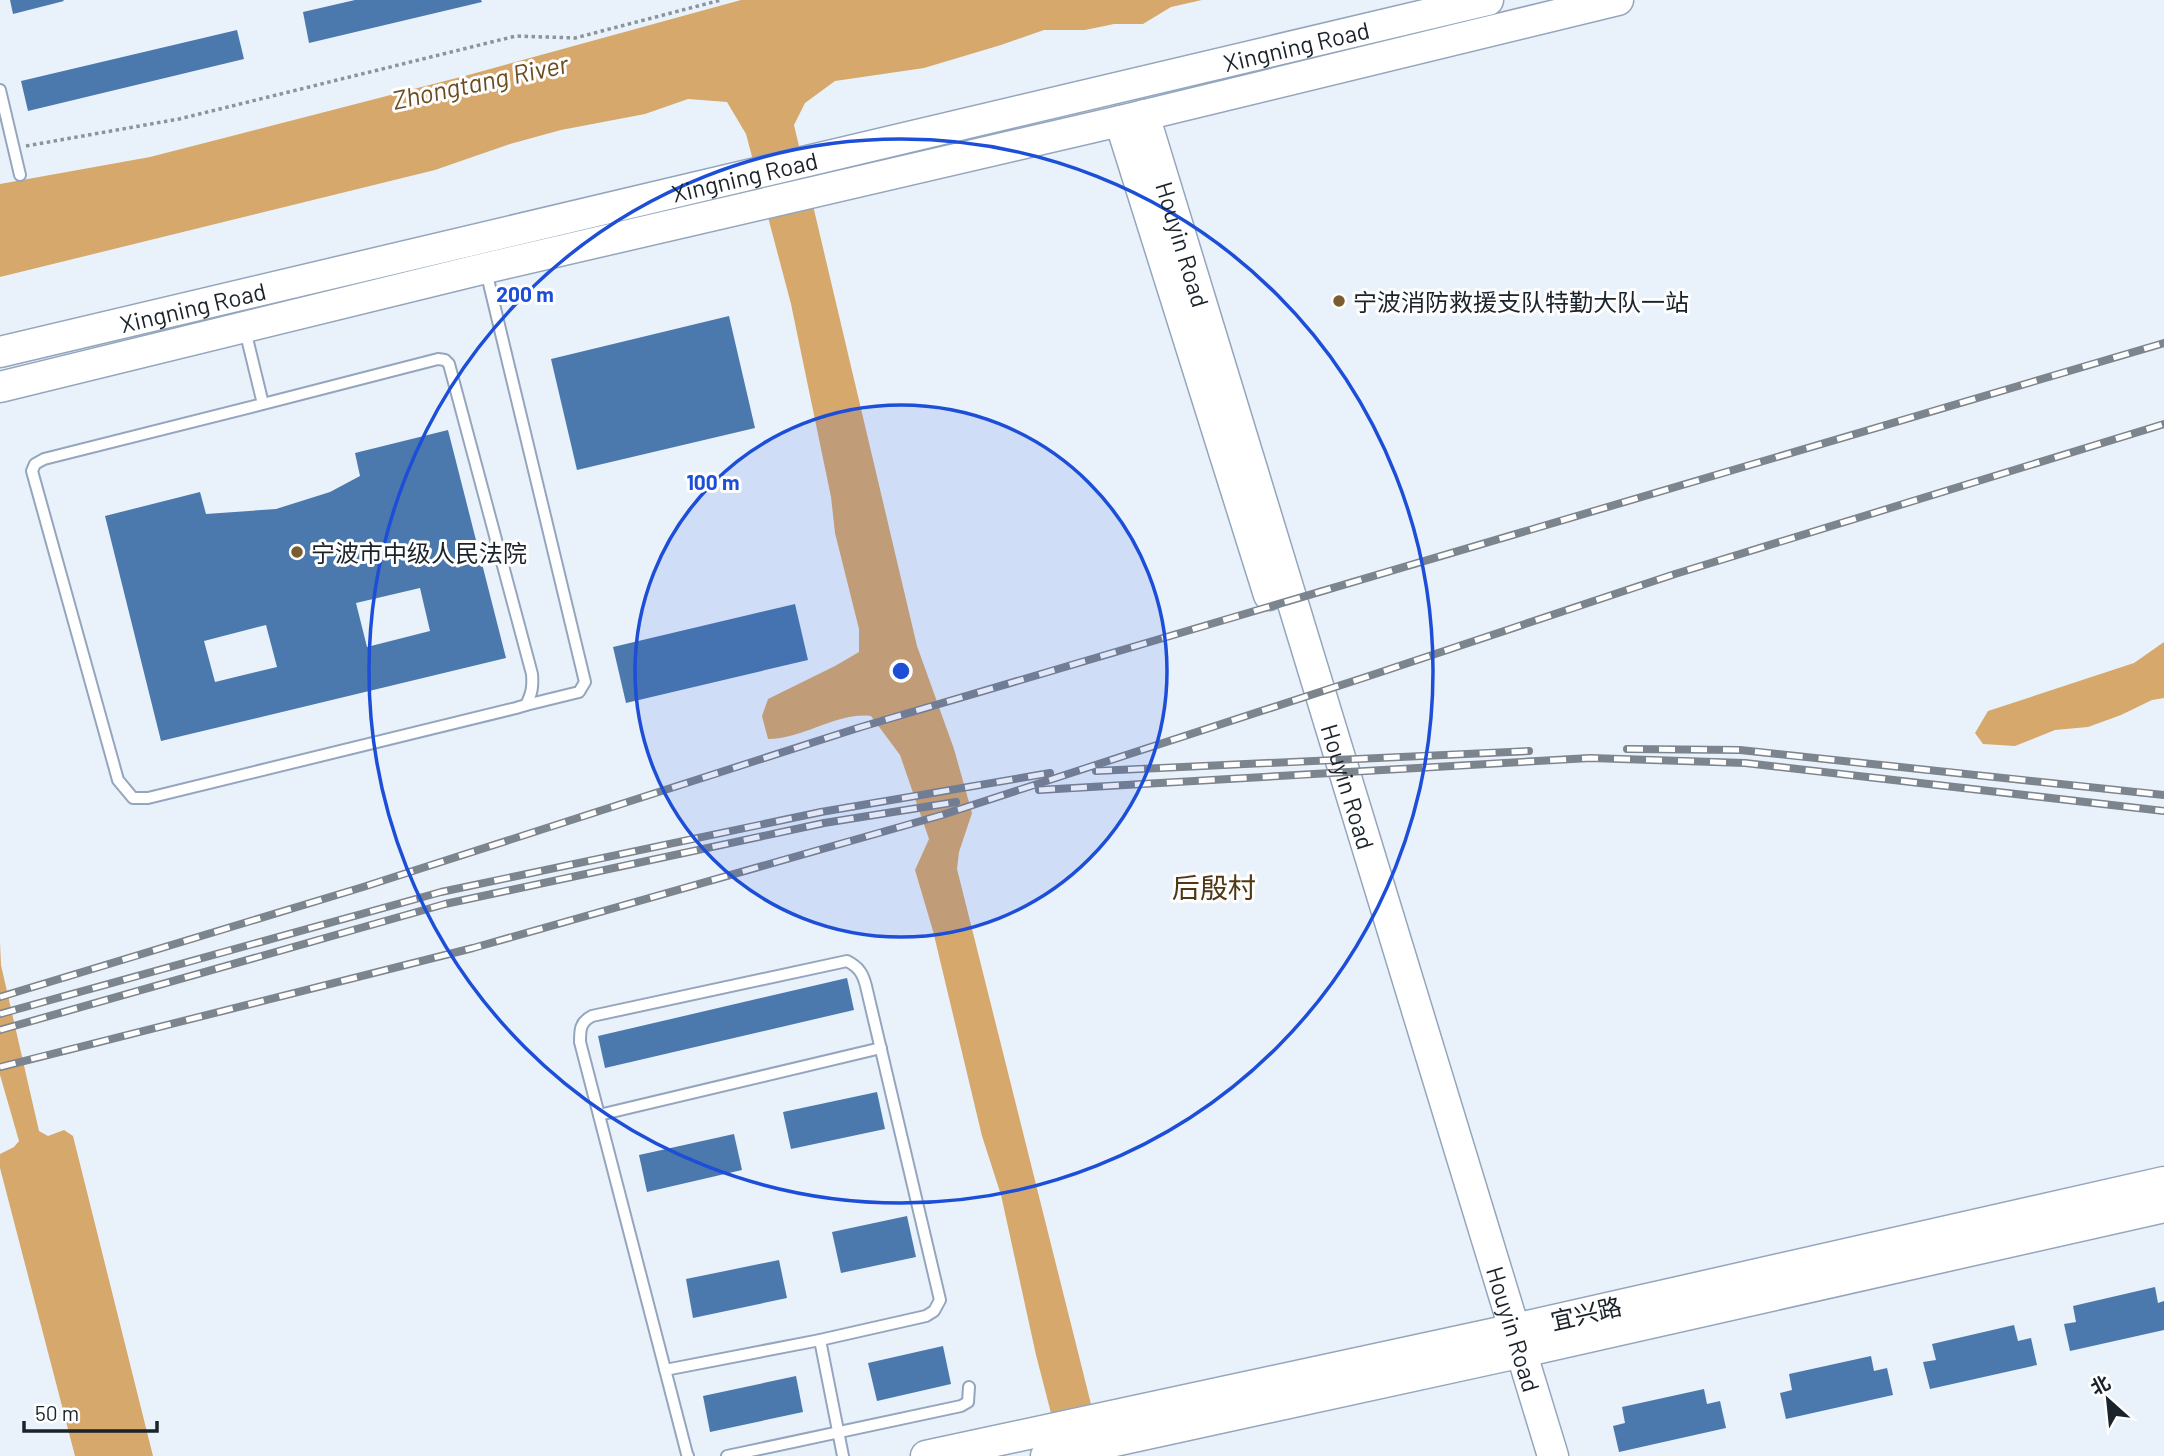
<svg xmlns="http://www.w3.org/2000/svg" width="2164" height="1456" viewBox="0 0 2164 1456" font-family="Barlow,'Noto Sans SC',sans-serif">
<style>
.water{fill:#d6a86b}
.building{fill:#4b79ad;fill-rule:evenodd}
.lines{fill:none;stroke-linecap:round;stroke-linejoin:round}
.lane-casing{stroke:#93a6bd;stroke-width:14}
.secondary-casing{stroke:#93a6bd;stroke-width:33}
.path{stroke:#8b949c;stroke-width:3.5;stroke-dasharray:3.5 3.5;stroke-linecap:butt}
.lane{stroke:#fff;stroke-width:10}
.secondary{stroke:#fff;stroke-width:30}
.rail-casing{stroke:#7c848d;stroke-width:8}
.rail{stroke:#fefefe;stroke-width:5;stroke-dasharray:16;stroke-linecap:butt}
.ring{fill:none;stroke:#1d4ed8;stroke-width:3.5}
.poi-dot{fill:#7c5d32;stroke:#fefefe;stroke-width:2.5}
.labels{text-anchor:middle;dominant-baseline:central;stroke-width:6;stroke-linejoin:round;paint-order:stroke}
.street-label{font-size:24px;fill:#1a222a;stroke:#fefefe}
.poi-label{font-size:24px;fill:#1a222a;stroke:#fefefe;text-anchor:start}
.water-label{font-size:26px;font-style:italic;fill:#6c4c1f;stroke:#fefefe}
.quarter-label{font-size:28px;fill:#503715;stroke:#fefefe}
.centre{fill:#1d4ed8;stroke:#fefefe;stroke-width:3.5}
.ring-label{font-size:21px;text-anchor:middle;font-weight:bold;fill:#1d4ed8;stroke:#fefefe;stroke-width:6;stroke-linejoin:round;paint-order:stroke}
</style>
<rect width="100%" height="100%" fill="#e9f2fb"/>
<!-- water -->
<g class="water">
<path d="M741,0H1202L1171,7L1143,24H1114L1085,30H1044L1001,45L924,68L835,81L805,103L794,125L917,646L954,749L972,813L959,852L957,869L1104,1456H1062L1036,1355L1001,1195L982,1136L933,931L915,870L929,839L900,755L871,716C836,712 804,739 768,739L762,716L768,699L835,666L859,652V629L835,533L831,497L791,304L746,134L727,102L688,99L645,114L561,130L510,144L435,170L0,277V184L150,157L472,74Z"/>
<polygon points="2164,642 2164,698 2152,700 2121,715 2088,727 2055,730 2015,746 1983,744 1975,733 1988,711 2134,663"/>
<polygon points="0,942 1,965 39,1131 48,1136 64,1130 73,1136 153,1456 75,1456 0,1168 0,1154 14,1147 19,1141 0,1075"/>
</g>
<!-- building -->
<g class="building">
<polygon points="10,0 63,0 64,1 13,14"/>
<polygon points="355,0 481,0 482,2 309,43 303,12"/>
<polygon points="237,30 244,59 28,111 21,81"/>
<polygon points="729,316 755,428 577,470 551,359"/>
<path d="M448,430L506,658L161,741L105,516L200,492L206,514L276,509L330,492L360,476L355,453ZM420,588L430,631L367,647L356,603ZM266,625L277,667L215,682L204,641Z"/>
<polygon points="795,604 808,660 626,703 613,647"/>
<polygon points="847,978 854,1010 605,1068 598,1036"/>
<polygon points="877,1092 885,1129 791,1149 783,1112"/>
<polygon points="734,1134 742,1170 647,1192 639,1155"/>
<polygon points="907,1216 916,1257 841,1273 832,1232"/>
<polygon points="779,1260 787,1298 693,1318 686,1279"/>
<polygon points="2155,1287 2158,1303 2164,1301 2164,1330 2070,1351 2064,1324 2076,1322 2073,1306"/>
<polygon points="2014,1325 2018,1341 2031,1338 2037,1365 1930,1389 1923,1362 1936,1360 1932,1344"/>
<polygon points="943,1346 951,1384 877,1401 868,1363"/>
<polygon points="1871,1356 1874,1371 1887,1368 1893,1395 1786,1419 1780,1393 1792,1390 1789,1374"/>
<polygon points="796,1376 803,1412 710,1432 703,1396"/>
<polygon points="1704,1389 1707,1404 1720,1401 1726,1428 1619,1452 1613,1426 1625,1423 1622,1407"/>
</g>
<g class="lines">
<!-- lane casing -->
<g class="lane-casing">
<g id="lane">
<polyline points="0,90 20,175"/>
<polyline points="486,271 585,682 579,692 526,705"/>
<path d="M245,330L263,404L44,459L35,464L32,471L118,780L133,798H148L516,708L526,705C532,693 533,687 532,674L449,364L445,360L438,359L263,404"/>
<polyline points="599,1115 881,1048"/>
<polyline points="820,1340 843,1456"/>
<path d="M665,1370L820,1340L926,1316L934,1311L940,1300L866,986C863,974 859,967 847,961L592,1016C580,1022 580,1030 580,1042L687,1454L688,1456"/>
<polyline points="727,1456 961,1406 968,1402 969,1387"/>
</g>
</g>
<!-- secondary casing -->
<g class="secondary-casing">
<g id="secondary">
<path id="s1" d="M1144,115L1553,1456"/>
<polyline points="1120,121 1269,595"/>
<path id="s2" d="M0,352L1488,0"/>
<polyline points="0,387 486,268 1120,121 1618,0"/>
<polyline points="926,1456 1515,1329 2164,1182"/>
<polyline points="1046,1456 1509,1355 2164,1207"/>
</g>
</g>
<!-- path -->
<polyline class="path" points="26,146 179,119 516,36 575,38 721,0"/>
<!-- lane -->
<use href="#lane" class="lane"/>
<!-- secondary -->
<use href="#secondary" class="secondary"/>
<!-- rail casing -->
<g class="rail-casing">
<g id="rail">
<polyline points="1627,749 1740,750 2164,795"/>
<polyline points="1096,771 1529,751"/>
<polyline points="1039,790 1590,758 1745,763 2164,811"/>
<polyline points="0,997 363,887 861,727 2164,343"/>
<polyline points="0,1014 441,892 821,812 1050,773"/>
<polyline points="0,1030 445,904 824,823 956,802"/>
<polyline points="0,1067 473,948 942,815 1372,675 1675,574 2164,424"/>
</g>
</g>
<!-- rail -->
<use href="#rail" class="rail"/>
</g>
<!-- distance rings -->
<circle cx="901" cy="671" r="266" fill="#1d4ed8" fill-opacity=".12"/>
<g class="ring">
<circle cx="901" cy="671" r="266"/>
<circle cx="901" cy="671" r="532"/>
</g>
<!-- markers -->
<g class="poi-dot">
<circle cx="1339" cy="301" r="7"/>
<circle cx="297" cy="552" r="7"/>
</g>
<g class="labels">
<!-- street labels -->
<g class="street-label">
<text stroke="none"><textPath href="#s2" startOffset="1332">Xingning Road</textPath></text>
<text stroke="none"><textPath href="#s2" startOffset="765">Xingning Road</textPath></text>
<text stroke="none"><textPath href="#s1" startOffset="135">Houyin Road</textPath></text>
<text stroke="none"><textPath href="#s2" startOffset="198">Xingning Road</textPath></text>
<text stroke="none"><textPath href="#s1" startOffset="702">Houyin Road</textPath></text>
<text transform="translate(1586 1313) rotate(-13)">宜兴路</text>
<text stroke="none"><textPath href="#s1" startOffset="1269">Houyin Road</textPath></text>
</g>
<!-- poi labels -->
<g class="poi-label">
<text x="1353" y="301">宁波消防救援支队特勤大队一站</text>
<text x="311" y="552">宁波市中级人民法院</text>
</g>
<!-- water labels -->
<g class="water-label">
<text transform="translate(480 81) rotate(-12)">Zhongtang River</text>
</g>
<!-- quarter labels -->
<g class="quarter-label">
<text x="1214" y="887">后殷村</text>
</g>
</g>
<circle cx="901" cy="671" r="10" class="centre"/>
<g class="ring-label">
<text x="525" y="302">200 m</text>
<text x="713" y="490">100 m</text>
</g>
<!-- north arrow -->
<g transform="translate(2108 1400) rotate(333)" stroke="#fefefe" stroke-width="5" paint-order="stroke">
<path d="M0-5L12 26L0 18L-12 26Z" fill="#1a222a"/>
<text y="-10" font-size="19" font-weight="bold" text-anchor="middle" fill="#1a222a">北</text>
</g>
<!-- scale -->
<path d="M24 1421v10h133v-10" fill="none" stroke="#1a222a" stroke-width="3.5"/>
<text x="35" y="1421" font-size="21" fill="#1a222a" stroke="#fefefe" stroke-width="5" paint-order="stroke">50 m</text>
</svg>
